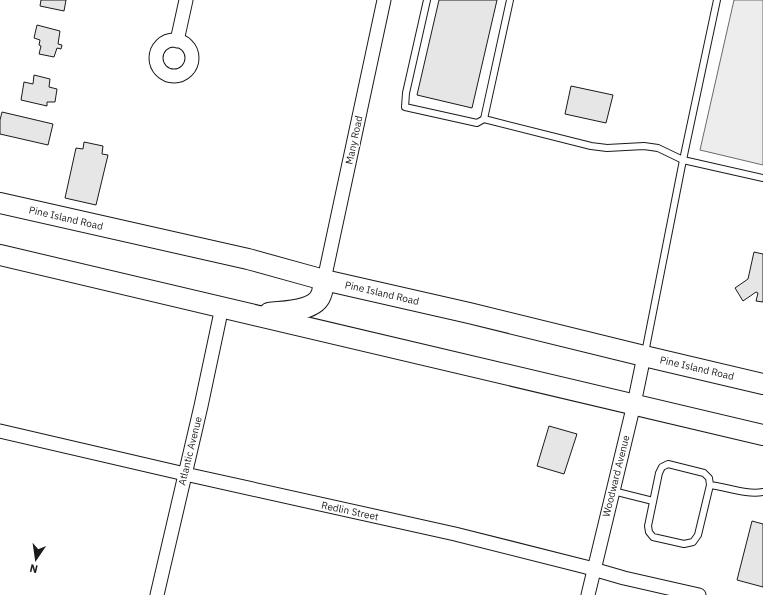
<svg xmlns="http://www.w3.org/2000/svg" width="763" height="595" viewBox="0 0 763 595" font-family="'IBM Plex Sans',sans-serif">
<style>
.parking{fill:#ededed;stroke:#6a6a6a}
.building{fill:#e6e6e6;stroke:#1a1a1a}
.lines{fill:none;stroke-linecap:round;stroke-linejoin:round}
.lane-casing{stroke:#1a1a1a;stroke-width:8}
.street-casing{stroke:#1a1a1a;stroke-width:15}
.primary-casing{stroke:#1a1a1a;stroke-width:22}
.lane{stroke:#fff;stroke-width:6}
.street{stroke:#fff;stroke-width:13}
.primary{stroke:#fff;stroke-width:20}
.labels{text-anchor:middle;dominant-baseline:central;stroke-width:3;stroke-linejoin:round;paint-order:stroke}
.street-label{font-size:10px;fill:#1a1a1a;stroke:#fff}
</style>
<rect width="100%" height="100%" fill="#fff"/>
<!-- parking -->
<polygon class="parking" points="734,0 763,0 763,165 700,150"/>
<!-- building -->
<g class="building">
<polygon points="41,0 66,0 64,11 40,6"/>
<polygon points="439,0 497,0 472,108 417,95"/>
<polygon points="37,25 60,31 58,44 62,45 61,49 57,48 54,57 39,54 41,46 39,45 40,40 34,38"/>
<polygon points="34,75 50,79 49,87 57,89 55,102 47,102 47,106 21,100 24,82 33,84"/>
<polygon points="571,86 613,95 606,123 565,114"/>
<polygon points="2,112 53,124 48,145 0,134 0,120"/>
<polygon points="84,142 103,146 102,154 108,155 96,205 65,198 76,148 83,149"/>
<polygon points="754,252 763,254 763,302 756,301 758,293 756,292 743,301 735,288 748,279"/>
<polygon points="549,426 577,434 564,474 537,466"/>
<polygon points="752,521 763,524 763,587 737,580"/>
</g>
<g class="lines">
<!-- lane casing -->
<g class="lane-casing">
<g id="lane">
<polyline points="427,0 406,93 405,107 477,123 484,119"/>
<polyline points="510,0 484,119 591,146 607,148 644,146 658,148 683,160 717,0"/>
<polyline points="645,353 683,160 763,178"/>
<path d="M710,485L698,535L693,542L684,544L653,537L649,532L648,526L659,473L662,467L668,464L704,473L709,478L710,485C727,487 746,495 763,492"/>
<polyline points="613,491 653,501"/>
</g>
</g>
<!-- street casing -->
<g class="street-casing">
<g id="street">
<circle cx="174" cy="58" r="18"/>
<polyline points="177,41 186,0"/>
<polyline points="324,280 384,0"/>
<polyline points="0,431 185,474 455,534 586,567 624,578 699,595"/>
<polyline points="157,595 201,406 222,307"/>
<polyline points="588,595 634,404 644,356"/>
</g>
</g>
<!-- primary casing -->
<g class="primary-casing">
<g id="primary">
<polyline points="0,203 248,259 324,280 469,313 644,356 763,384"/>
<polyline points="0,255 763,435"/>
<path d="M269,313C283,311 315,312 321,295C323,291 323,285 324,280"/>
</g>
</g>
<!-- lane -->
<use href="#lane" class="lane"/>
<!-- street -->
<use href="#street" class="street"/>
<!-- primary -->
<use href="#primary" class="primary"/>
</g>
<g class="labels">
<!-- street labels -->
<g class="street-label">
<text transform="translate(354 140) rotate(-78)">Many Road</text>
<text transform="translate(66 218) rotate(13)">Pine Island Road</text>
<text transform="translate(382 293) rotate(13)">Pine Island Road</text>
<text transform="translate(697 368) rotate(13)">Pine Island Road</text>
<text transform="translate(190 451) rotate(-76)">Atlantic Avenue</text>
<text transform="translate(616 476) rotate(-76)">Woodward Avenue</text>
<text transform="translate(350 511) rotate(12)">Redlin Street</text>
</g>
</g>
<!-- north arrow -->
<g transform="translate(36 559) rotate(193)" stroke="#ffffff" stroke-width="3" paint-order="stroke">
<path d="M0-3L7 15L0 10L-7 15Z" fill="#1a1a1a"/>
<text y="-6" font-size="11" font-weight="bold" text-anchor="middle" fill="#1a1a1a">N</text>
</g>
</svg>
